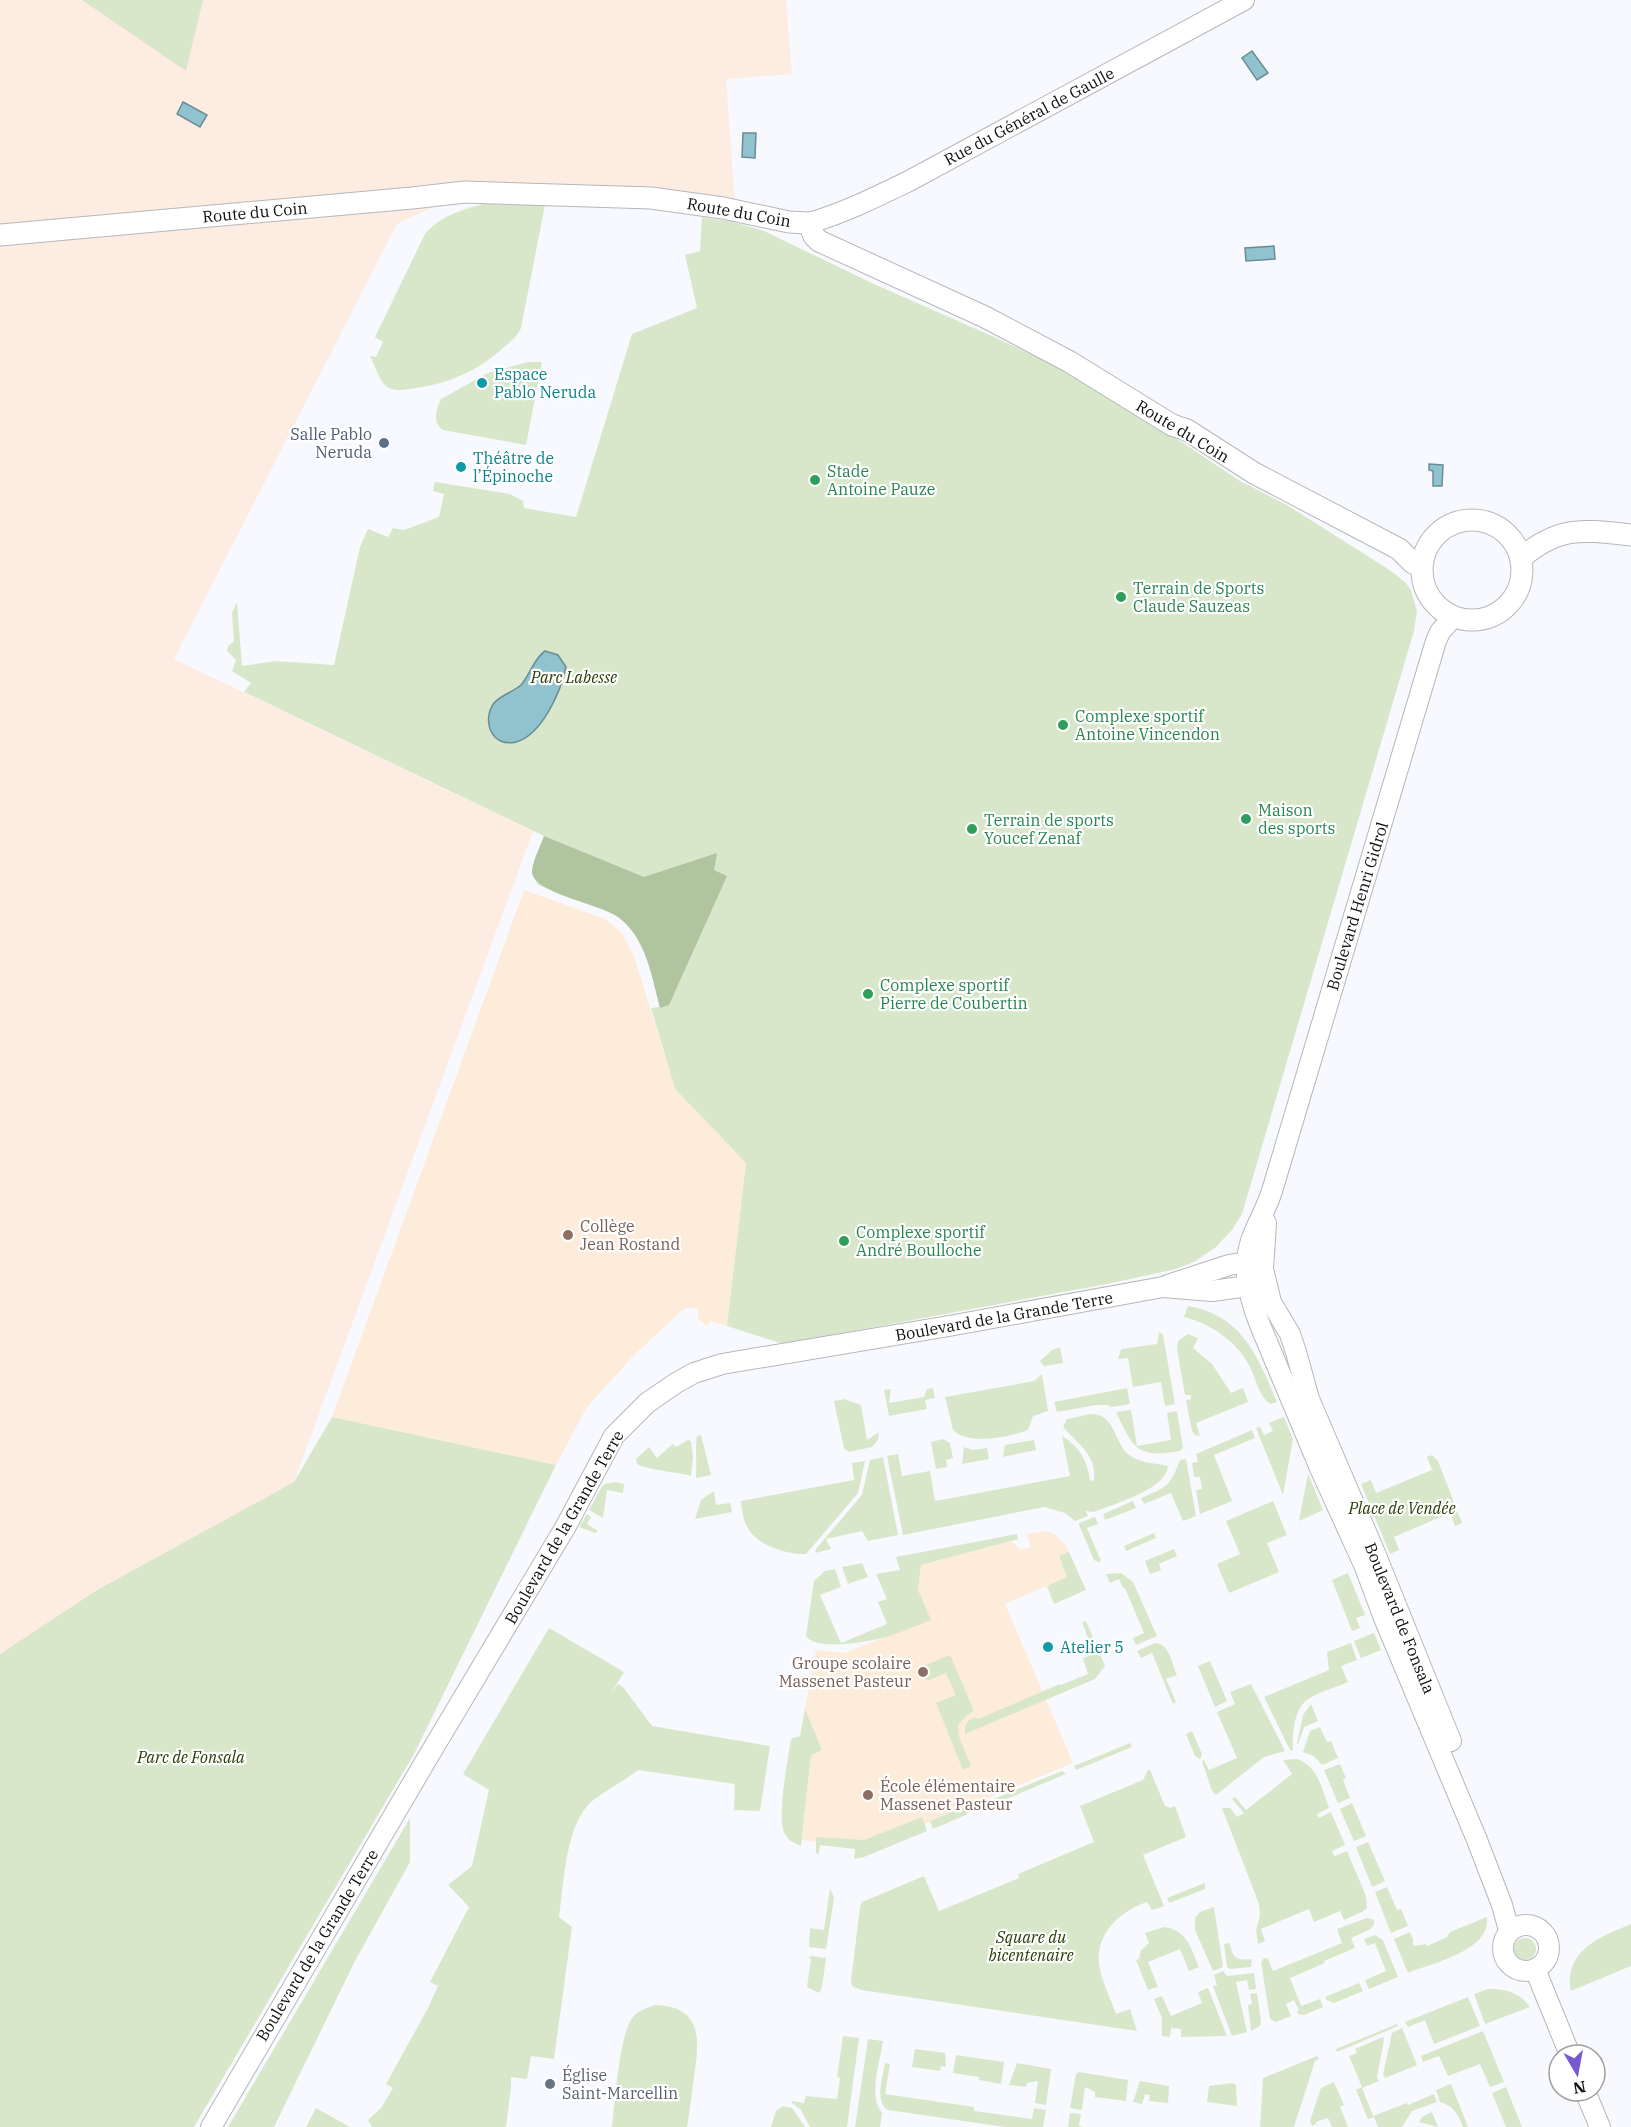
<svg xmlns="http://www.w3.org/2000/svg" width="1631" height="2127" viewBox="0 0 1631 2127" font-family="'IBM Plex Serif',serif">
<style>
.industrial{fill:#fdece1}
.education{fill:#feecdb}
.green{fill:#d8e7ca}
.forest{fill:#b1c4a0}
.water{fill:#91c3ce;stroke:#6a8d95;stroke-width:1.5}
.lines{fill:none;stroke-linecap:round;stroke-linejoin:round}
.tertiary-casing{stroke:#b5b7bb;stroke-width:22}
.secondary-casing{stroke:#b5b7bb;stroke-width:23}
.tertiary{stroke:#fff;stroke-width:20}
.secondary{stroke:#fff;stroke-width:21}
.culture-dot{fill:#0f9aa8;stroke:#fff;stroke-width:2}
.service-dot{fill:#5c6f8a;stroke:#fff;stroke-width:2}
.leisure-dot{fill:#2e9e5b;stroke:#fff;stroke-width:2}
.education-dot{fill:#8d6e63;stroke:#fff;stroke-width:2}
.worship-dot{fill:#6b7280;stroke:#fff;stroke-width:2}
.labels{text-anchor:middle;dominant-baseline:central;stroke-width:4.5;stroke-linejoin:round;paint-order:stroke}
.street-label{font-size:16px;fill:#0e0f10;stroke:#fff}
.culture-label{font-size:16px;fill:#0d838f;stroke:#fff;text-anchor:start}
.service-label{font-size:16px;fill:#4e5e75;stroke:#fff;text-anchor:end}
.leisure-label{font-size:16px;fill:#27864d;stroke:#fff;text-anchor:start}
.park-label{font-size:16px;font-style:italic;fill:#263d04;stroke:#fff}
.education-label{font-size:16px;fill:#785e54;stroke:#fff;text-anchor:start}
.worship-label{font-size:16px;fill:#5b616d;stroke:#fff;text-anchor:start}
</style>
<rect width="100%" height="100%" fill="#f8f9fe"/>
<!-- industrial -->
<polygon class="industrial" points="0,0 786,0 792,74 726,79 735,205 465,192 397,224 174,659 533,831 294,1482 97,1590 0,1654"/>
<!-- education -->
<g class="education">
<polygon points="524,890 605,919 622,933 634,956 675,1089 746,1163 727,1326 710,1321 707,1326 698,1319 698,1308 685,1308 635,1354 590,1404 582,1416 556,1465 332,1417"/>
<polygon points="1046,1531 1053,1533 1065,1544 1069,1552 1059,1556 1067,1577 1005,1604 1073,1763 866,1848 802,1840 811,1754 822,1750 805,1709 816,1650 844,1653 930,1620 918,1590 921,1565 1011,1541 1021,1550 1031,1547 1027,1534"/>
</g>
<!-- green -->
<g class="green">
<polygon points="82,0 203,0 186,71"/>
<path d="M483,204L545,205L521,328C517,337 510,342 503,348C478,371 449,383 416,388C408,389 397,392 389,388C380,384 375,365 370,356L376,357L383,342L375,337L425,234C440,216 461,210 483,204Z"/>
<path d="M702,217L734,222L764,231L874,284L992,336L1098,386L1240,481L1287,505L1388,569L1405,582L1411,590L1417,611L1414,631L1242,1214L1232,1230L1216,1247L1194,1262L1176,1269L1107,1284L783,1344L727,1326L746,1163L675,1089L651,1008L660,1007C651,973 644,928 609,912L538,885L532,873L544,836L244,692L251,683L232,671L236,660L227,651L228,646L234,641L232,613L237,602L242,666L275,661L334,665L360,547L368,529L388,537L393,528L404,530L439,517L444,494L433,491L435,482L510,494L523,501L524,508L576,517L632,334L697,308L685,255L700,251Z"/>
<path d="M528,362H542L526,445L443,430C432,423 436,409 441,399L488,373Z"/>
<path d="M1188,1306C1242,1315 1258,1357 1277,1402L1271,1404C1259,1398 1256,1378 1250,1367C1237,1341 1211,1324 1184,1317Z"/>
<polygon points="1159,1332 1163,1335 1175,1404 1165,1406 1161,1382 1133,1387 1128,1358 1118,1359 1121,1349 1157,1344"/>
<polygon points="1188,1334 1198,1338 1193,1348 1212,1364 1231,1393 1243,1388 1248,1402 1196,1423 1200,1436 1195,1435 1192,1431 1186,1400 1191,1399 1191,1395 1185,1395 1177,1349 1178,1341"/>
<polygon points="1060,1347 1063,1363 1044,1366 1040,1361 1052,1350"/>
<path d="M1042,1374L1048,1411L1033,1416L1028,1430C1009,1437 969,1446 953,1430L945,1397L1034,1381Z"/>
<polygon points="933,1388 935,1398 925,1400 927,1409 889,1416 884,1390 891,1389 889,1403 924,1397 927,1389"/>
<polygon points="1127,1388 1130,1404 1112,1407 1107,1405 1096,1405 1057,1412 1054,1402"/>
<polygon points="844,1399 861,1405 867,1440 879,1432 878,1440 872,1447 849,1452 844,1448 834,1401"/>
<path d="M1131,1410L1137,1446L1171,1440L1167,1413L1177,1411L1183,1448L1180,1451C1137,1459 1133,1448 1116,1412Z"/>
<path d="M1091,1414C1115,1414 1114,1441 1127,1453C1137,1463 1155,1463 1168,1466C1166,1490 1115,1503 1094,1512L1086,1511L1088,1516L1075,1521L1065,1513L1044,1507L903,1535L887,1456L898,1454L902,1476L930,1471L935,1501L1070,1476L1062,1436C1079,1446 1088,1461 1090,1481L1094,1480C1097,1455 1077,1443 1063,1427L1067,1419Z"/>
<polygon points="332,1417 556,1465 414,1754 194,2127 0,2127 0,1654 97,1590 294,1482"/>
<polygon points="1284,1417 1293,1439 1283,1495 1256,1428 1260,1427 1264,1435 1273,1431 1269,1423"/>
<polygon points="1252,1430 1255,1438 1214,1455 1232,1501 1200,1514 1196,1490 1202,1489 1200,1477 1194,1477 1192,1463 1198,1462 1196,1454"/>
<path d="M701,1435L711,1475L696,1478C697,1466 695,1445 697,1436Z"/>
<polygon points="943,1439 950,1443 953,1458 946,1460 947,1467 936,1469 931,1442"/>
<path d="M688,1440L691,1441L693,1457L691,1476C677,1472 648,1470 637,1464L636,1459L649,1447L657,1458L673,1444L676,1447Z"/>
<polygon points="1034,1440 1036,1450 1003,1457 1005,1445"/>
<polygon points="964,1447 973,1450 987,1448 989,1459 962,1464"/>
<polygon points="1432,1455 1438,1461 1462,1523 1455,1526 1450,1513 1394,1537 1399,1550 1390,1554 1361,1484 1371,1480 1376,1493 1432,1470 1427,1457"/>
<polygon points="883,1457 898,1535 868,1541 862,1531 826,1539 831,1549 815,1553 816,1549 862,1495 870,1460"/>
<path d="M1186,1459L1196,1516L1183,1521L1171,1493L1144,1504L1141,1498C1168,1486 1169,1488 1180,1460Z"/>
<path d="M865,1461L858,1493L806,1554C788,1555 759,1546 749,1530C743,1521 742,1511 741,1501L854,1480L852,1463Z"/>
<polygon points="1308,1474 1323,1510 1299,1521"/>
<polygon points="615,1482 624,1484 623,1493 607,1490 603,1518 589,1510 602,1486 605,1484"/>
<polygon points="714,1491 716,1505 730,1503 732,1512 695,1519 701,1500"/>
<polygon points="1133,1501 1136,1508 1105,1520 1103,1514"/>
<polygon points="1273,1501 1287,1535 1267,1543 1279,1572 1229,1593 1217,1564 1240,1554 1226,1521"/>
<polygon points="587,1514 591,1517 587,1524 598,1531 595,1533 579,1527"/>
<polygon points="1095,1517 1098,1524 1087,1528 1101,1561 1098,1562 1094,1560 1079,1525 1079,1523"/>
<polygon points="1154,1533 1156,1538 1126,1551 1124,1546"/>
<path d="M1017,1534L1018,1539L921,1565L918,1590L931,1620C916,1626 901,1632 887,1637C870,1641 816,1652 806,1636L814,1581L825,1571L835,1569L841,1587L820,1595L841,1643L887,1624L878,1602L887,1599L876,1574L900,1570L896,1557Z"/>
<polygon points="1174,1549 1177,1556 1159,1564 1161,1570 1150,1574 1145,1561"/>
<polygon points="1069,1552 1086,1590 1054,1604 1047,1586 1067,1577 1059,1556"/>
<polygon points="862,1563 868,1577 848,1584 842,1567"/>
<polygon points="1121,1573 1133,1582 1157,1636 1136,1645 1133,1638 1144,1633 1125,1588 1123,1588 1119,1579 1110,1583 1106,1574"/>
<polygon points="1348,1573 1365,1615 1356,1618 1360,1628 1352,1631 1332,1580"/>
<polygon points="1086,1621 1105,1666 1095,1679 965,1734 965,1726 969,1720 976,1717 978,1719 1060,1684 1061,1685 1088,1674 1083,1658 1094,1654 1082,1622"/>
<path d="M549,1628L624,1672L610,1695L618,1684L623,1687L652,1726L770,1746L760,1811L734,1810L735,1784L638,1770C626,1780 597,1795 588,1805C565,1831 564,1883 559,1917L572,1927L554,2059L531,2056L527,2079L511,2077V2088L506,2127H372L368,2120L381,2108L393,2088L386,2084L428,2008L438,1986L430,1982L469,1907L448,1885L472,1866L489,1790L463,1774Z"/>
<polygon points="1374,1633 1381,1650 1361,1658 1354,1641"/>
<path d="M1155,1643C1169,1643 1172,1663 1177,1675L1166,1679L1176,1702L1173,1704L1152,1653L1141,1658L1137,1651Z"/>
<path d="M1351,1643L1357,1660L1341,1666L1348,1682C1335,1688 1318,1692 1307,1700C1294,1709 1292,1735 1293,1750H1290L1264,1697L1329,1670L1327,1652Z"/>
<polygon points="950,1655 974,1711 966,1716 958,1725 959,1737 971,1766 963,1770 936,1703 956,1695 946,1673 927,1681 921,1667"/>
<polygon points="1210,1661 1227,1701 1215,1707 1198,1666"/>
<polygon points="1251,1684 1285,1751 1264,1757 1216,1795 1212,1791 1202,1761 1204,1760 1209,1770 1237,1758 1217,1712 1235,1704 1230,1692"/>
<polygon points="1311,1704 1318,1721 1304,1727 1298,1744 1297,1744 1303,1715"/>
<path d="M805,1709L822,1750L811,1755L801,1846C794,1843 787,1840 784,1832C777,1815 788,1759 791,1739L800,1736Z"/>
<polygon points="1320,1727 1327,1742 1331,1741 1338,1758 1322,1765 1314,1756 1303,1752 1310,1731"/>
<polygon points="1192,1731 1202,1754 1200,1759 1195,1756 1186,1734"/>
<polygon points="1130,1743 1132,1747 1076,1770 1074,1766"/>
<path d="M1297,1759C1318,1766 1322,1789 1329,1808L1317,1814L1319,1818L1331,1812L1345,1845L1332,1851L1334,1856L1347,1851L1366,1896L1367,1908L1362,1912L1344,1920L1340,1911L1314,1922L1309,1909L1261,1929L1265,1941L1258,1944L1256,1930L1260,1915L1259,1904L1222,1808H1230L1237,1817L1244,1813L1232,1799L1235,1797L1246,1810L1292,1774L1283,1760Z"/>
<polygon points="1340,1764 1346,1778 1343,1780 1350,1798 1338,1803 1324,1770"/>
<path d="M1148,1770H1150L1165,1806L1171,1808L1175,1806L1186,1837L1143,1855L1164,1906L1152,1910L1147,1902C1116,1913 1091,1938 1101,1974C1105,1987 1111,2001 1116,2014L1130,2009L1137,2031L861,1990L852,1986L851,1981L860,1907L862,1902L924,1876L939,1911L1019,1878L1018,1874L1094,1842L1080,1806L1143,1780Z"/>
<polygon points="1062,1771 1066,1774 978,1811 981,1804"/>
<polygon points="974,1803 966,1815 933,1829 930,1821"/>
<polygon points="1352,1803 1366,1836 1354,1841 1340,1809"/>
<polygon points="922,1817 927,1831 864,1857 854,1859 855,1849 820,1845 819,1854 816,1853 816,1837 864,1840"/>
<polygon points="410,1818 410,1862 355,1961 274,2127 228,2127"/>
<polygon points="1368,1842 1385,1881 1372,1887 1356,1847"/>
<polygon points="1205,1883 1205,1889 1169,1903 1167,1898"/>
<polygon points="1387,1887 1397,1910 1401,1909 1408,1926 1391,1933 1375,1892"/>
<polygon points="830,1888 834,1898 826,1949 809,1947 810,1928 824,1930"/>
<polygon points="1214,1907 1223,1967 1213,1971 1195,1930 1195,1918 1200,1912"/>
<path d="M1487,1917C1491,1951 1432,1963 1408,1973L1394,1939L1410,1932L1414,1942L1412,1943L1414,1946L1426,1944L1427,1946L1447,1937L1450,1932Z"/>
<polygon points="1367,1918 1374,1920 1374,1925 1369,1930 1351,1938 1355,1948 1324,1961 1325,1963 1290,1978 1301,2006 1320,1999 1323,2007 1304,2015 1298,2014 1297,2011 1299,2010 1294,2000 1286,2004 1291,2016 1276,2022 1270,2019 1261,1962 1264,1958 1268,1959 1273,1971 1342,1943 1337,1929"/>
<path d="M1631,1924V1966L1571,1991C1564,1950 1600,1937 1631,1924Z"/>
<path d="M1164,1927C1187,1930 1191,1948 1199,1967L1189,1971L1180,1949L1148,1962L1158,1987L1148,1990L1136,1960L1139,1959L1141,1950L1149,1943L1145,1933Z"/>
<polygon points="1375,1935 1383,1940 1398,1977 1369,1989 1365,1980 1386,1971 1375,1943 1367,1946 1364,1939"/>
<circle cx="1525" cy="1949" r="11"/>
<path d="M1230,1943C1232,1958 1237,1961 1252,1959L1251,1967L1230,1969L1227,1967L1224,1944Z"/>
<polygon points="811,1956 826,1958 822,1987 819,1993 807,1987 811,1959 809,1958"/>
<polygon points="1223,1971 1227,1976 1254,1973 1256,1989 1249,1990 1247,1980 1236,1982 1247,2032 1232,2036 1213,1986 1217,1985 1214,1975"/>
<polygon points="1359,1983 1363,1991 1334,2003 1327,2000 1325,1997"/>
<polygon points="1208,1988 1227,2036 1181,2037 1181,2029 1171,2028 1170,2037 1162,2036 1162,2018 1154,1999 1162,1996 1171,2016 1202,2003 1198,1992"/>
<path d="M1488,1989C1506,1989 1519,1992 1530,2007L1485,2024L1474,1994Z"/>
<polygon points="1257,1993 1261,2022 1260,2026 1251,2031 1248,2005 1252,2004 1250,1994"/>
<polygon points="1468,1997 1480,2026 1434,2044 1425,2020 1408,2027 1405,2022"/>
<path d="M655,2005C702,2006 700,2039 694,2076C692,2093 690,2110 687,2127H612C615,2104 619,2031 634,2016C639,2010 647,2008 655,2005Z"/>
<polygon points="1397,2024 1398,2026 1337,2052 1336,2049"/>
<polygon points="1402,2028 1417,2065 1385,2078 1383,2074 1392,2033"/>
<polygon points="1483,2031 1504,2082 1490,2087 1480,2064 1448,2076 1439,2056 1423,2062 1421,2056"/>
<polygon points="843,2036 859,2038 847,2127 810,2127 801,2110 791,2102 792,2101 804,2103 806,2096 837,2099 840,2078 837,2077"/>
<polygon points="1383,2037 1384,2040 1377,2077 1379,2081 1362,2088 1373,2116 1407,2103 1408,2105 1434,2094 1437,2102 1412,2111 1402,2127 1378,2127 1374,2117 1368,2119 1356,2090 1362,2087 1349,2056 1357,2053 1355,2049"/>
<path d="M868,2039L883,2041C880,2063 868,2094 882,2113L880,2127H855Z"/>
<polygon points="915,2049 945,2053 946,2067 941,2066 940,2071 912,2067"/>
<polygon points="956,2055 1004,2062 1001,2084 979,2080 979,2077 953,2073"/>
<polygon points="1317,2056 1319,2059 1315,2061 1294,2127 1260,2127 1263,2078"/>
<path d="M885,2063L890,2064L885,2094L974,2107V2111L1032,2119L1034,2108L1046,2110L1043,2127H1005L888,2110C874,2101 883,2077 885,2063Z"/>
<polygon points="1017,2063 1051,2069 1046,2105 1035,2103 1038,2081 1027,2083 1026,2087 1009,2085"/>
<polygon points="1079,2072 1128,2080 1126,2101 1095,2097 1095,2092 1085,2087 1082,2110 1070,2108 1076,2074"/>
<polygon points="1140,2081 1169,2086 1168,2103 1149,2101 1150,2095 1145,2094 1142,2104 1133,2102"/>
<polygon points="1334,2082 1344,2105 1340,2107 1348,2127 1332,2127 1328,2118 1316,2122 1316,2124 1312,2126 1310,2121 1321,2088"/>
<polygon points="1232,2083 1236,2085 1237,2106 1207,2102 1209,2086"/>
<path d="M1451,2084L1468,2127H1463C1458,2114 1454,2106 1440,2102L1436,2090Z"/>
<polygon points="1506,2087 1522,2127 1506,2127 1492,2093"/>
<polygon points="783,2106 792,2108 805,2127 771,2127 776,2111"/>
<polygon points="316,2108 350,2127 306,2127"/>
<polygon points="1432,2112 1438,2127 1419,2122 1422,2117"/>
<polygon points="1070,2113 1081,2114 1079,2126 1084,2127 1068,2127"/>
</g>
<!-- forest -->
<path class="forest" d="M544,836L644,877L717,853L714,870L727,876L669,1005L660,1008C652,977 646,937 618,917C601,904 531,893 532,871C533,860 540,847 544,836Z"/>
<!-- water -->
<g class="water">
<polygon points="1252,51 1268,73 1257,80 1242,58"/>
<polygon points="183,102 207,115 200,127 177,114"/>
<polygon points="743,133 756,133 755,158 742,157"/>
<polygon points="1274,246 1275,259 1246,261 1245,248"/>
<polygon points="1429,464 1443,465 1442,486 1433,486 1433,471 1429,470"/>
<path d="M545,651L558,655L566,667C561,691 542,735 516,742C492,748 481,721 494,703C501,695 513,692 521,685C530,675 534,658 545,651Z"/>
</g>
<g class="lines">
<!-- tertiary casing -->
<g class="tertiary-casing">
<g id="tertiary">
<path d="M809,223C844,213 876,197 909,181L1244,0"/>
<path d="M1453,617L1440,632L1436,641L1272,1191C1267,1207 1258,1222 1252,1238C1241,1268 1249,1296 1260,1325L1319,1466L1365,1567L1384,1618L1477,1840L1502,1905L1509,1930"/>
<polyline points="1266,1223 1263,1269 1271,1302 1290,1334 1296,1352 1309,1399 1375,1553 1451,1741"/>
<polyline points="1168,1285 1229,1265 1258,1260"/>
<circle cx="1526" cy="1948" r="23"/>
<polyline points="1535,1969 1570,2055"/>
<polyline points="1585,2091 1600,2127"/>
<polyline points="211,2127 425,1762 566,1526 614,1436 647,1403 676,1383 694,1373 722,1364 949,1326 1163,1287 1212,1291 1248,1286 1264,1279"/>
</g>
</g>
<!-- secondary casing -->
<g class="secondary-casing">
<g id="secondary">
<polyline points="0,235 412,198 465,192 651,198 723,208 789,222 809,223 814,236 819,241 985,317 1070,362 1172,425 1187,430 1254,473 1399,549 1413,563 1421,564"/>
<circle cx="1472" cy="570" r="50"/>
<path d="M1521,558C1560,525 1583,530 1631,535"/>
</g>
</g>
<!-- tertiary -->
<use href="#tertiary" class="tertiary"/>
<!-- secondary -->
<use href="#secondary" class="secondary"/>
</g>
<!-- markers -->
<g class="culture-dot">
<circle cx="482" cy="383" r="6"/>
<circle cx="461" cy="467" r="6"/>
<circle cx="1048" cy="1647" r="6"/>
</g>
<circle class="service-dot" cx="384" cy="443" r="6"/>
<g class="leisure-dot">
<circle cx="815" cy="480" r="6"/>
<circle cx="1121" cy="597" r="6"/>
<circle cx="1063" cy="725" r="6"/>
<circle cx="1246" cy="819" r="6"/>
<circle cx="972" cy="829" r="6"/>
<circle cx="868" cy="994" r="6"/>
<circle cx="844" cy="1241" r="6"/>
</g>
<g class="education-dot">
<circle cx="568" cy="1235" r="6"/>
<circle cx="923" cy="1672" r="6"/>
<circle cx="868" cy="1795" r="6"/>
</g>
<circle class="worship-dot" cx="550" cy="2084" r="6"/>
<g class="labels">
<!-- street labels -->
<g class="street-label">
<text transform="translate(1029 116) rotate(-28)">Rue du Général de Gaulle</text>
<text transform="translate(255 212) rotate(-5)">Route du Coin</text>
<text transform="translate(739 212) rotate(10)">Route du Coin</text>
<text transform="translate(1183 431) rotate(31)">Route du Coin</text>
<text transform="translate(1357 906) rotate(-73)">Boulevard Henri Gidrol</text>
<text transform="translate(1004 1316) rotate(-10)">Boulevard de la Grande Terre</text>
<text transform="translate(564 1527) rotate(-60)">Boulevard de la Grande Terre</text>
<text transform="translate(1400 1618) rotate(68)">Boulevard de Fonsala</text>
<text transform="translate(317 1945) rotate(-59)">Boulevard de la Grande Terre</text>
</g>
<!-- culture labels -->
<g class="culture-label">
<text x="494" y="374">Espace<tspan x="494" dy="18">Pablo Neruda</tspan></text>
<text x="473" y="458">Théâtre de<tspan x="473" dy="18">l’Épinoche</tspan></text>
<text x="1060" y="1647">Atelier 5</text>
</g>
<!-- service labels -->
<g class="service-label">
<text x="372" y="434">Salle Pablo<tspan x="372" dy="18">Neruda</tspan></text>
</g>
<!-- leisure labels -->
<g class="leisure-label">
<text x="827" y="471">Stade<tspan x="827" dy="18">Antoine Pauze</tspan></text>
<text x="1133" y="588">Terrain de Sports<tspan x="1133" dy="18">Claude Sauzeas</tspan></text>
<text x="1075" y="716">Complexe sportif<tspan x="1075" dy="18">Antoine Vincendon</tspan></text>
<text x="1258" y="810">Maison<tspan x="1258" dy="18">des sports</tspan></text>
<text x="984" y="820">Terrain de sports<tspan x="984" dy="18">Youcef Zenaf</tspan></text>
<text x="880" y="985">Complexe sportif<tspan x="880" dy="18">Pierre de Coubertin</tspan></text>
<text x="856" y="1232">Complexe sportif<tspan x="856" dy="18">André Boulloche</tspan></text>
</g>
<!-- park labels -->
<g class="park-label">
<text x="574" y="677">Parc Labesse</text>
<text x="1402" y="1508">Place de Vendée</text>
<text x="191" y="1757">Parc de Fonsala</text>
<text x="1031" y="1937">Square du<tspan x="1031" dy="18">bicentenaire</tspan></text>
</g>
<!-- education labels -->
<g class="education-label">
<text x="580" y="1226">Collège<tspan x="580" dy="18">Jean Rostand</tspan></text>
<text x="911" y="1663" text-anchor="end">Groupe scolaire<tspan x="911" dy="18">Massenet Pasteur</tspan></text>
<text x="880" y="1786">École élémentaire<tspan x="880" dy="18">Massenet Pasteur</tspan></text>
</g>
<!-- worship labels -->
<g class="worship-label">
<text x="562" y="2075">Église<tspan x="562" dy="18">Saint-Marcellin</tspan></text>
</g>
</g>
<!-- north arrow -->
<g transform="translate(1577 2073) rotate(170)"><circle r="28" fill="#ffffff" stroke="#9f9f9f" stroke-width="1.5"/>
<path d="M0-4.5L10 22L0 15L-10 22Z" fill="#7658d2"/>
<text y="-9" font-size="16" font-weight="bold" text-anchor="middle" fill="#0e0f10">N</text>
</g>
</svg>
